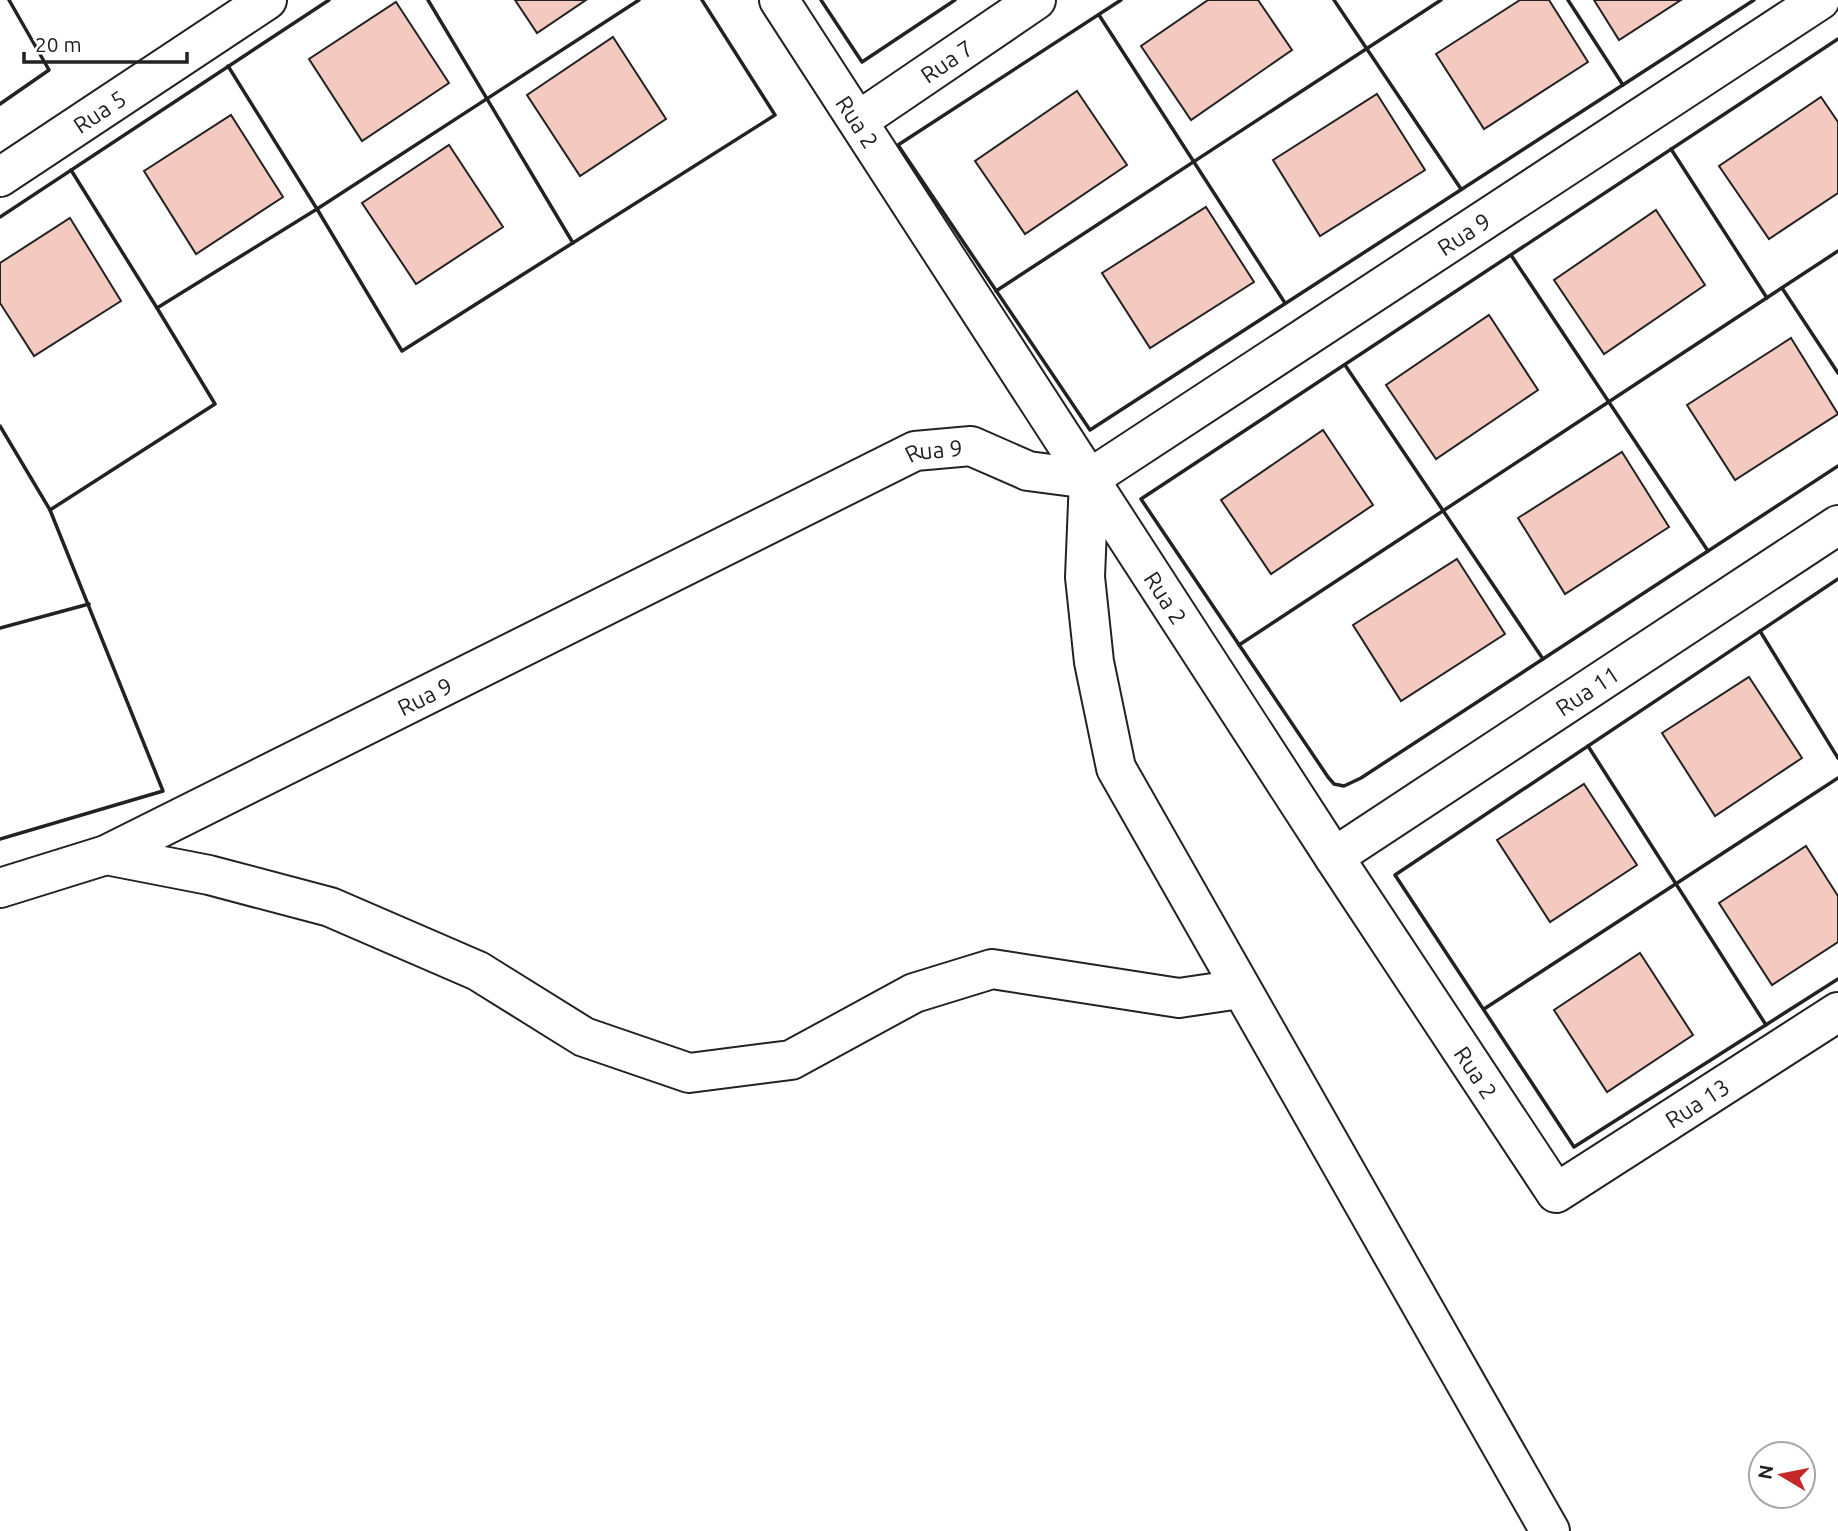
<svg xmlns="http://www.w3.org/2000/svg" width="1838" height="1531" viewBox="0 0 1838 1531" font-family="Ubuntu,sans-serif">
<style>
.building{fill:#f3c9c0;stroke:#222;stroke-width:2}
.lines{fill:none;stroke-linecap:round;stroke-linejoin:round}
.minor-casing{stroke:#222;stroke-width:42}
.minor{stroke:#fff;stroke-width:38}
.wall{stroke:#222;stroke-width:3.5}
.labels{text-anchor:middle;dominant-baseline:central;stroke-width:5;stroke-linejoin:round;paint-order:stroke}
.street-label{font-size:23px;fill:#222;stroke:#fff}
</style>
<rect width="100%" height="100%" fill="#fff"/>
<!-- building -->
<g class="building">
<polygon points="515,0 586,0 537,33"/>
<polygon points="1208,0 1258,0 1292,50 1191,120 1141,46"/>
<polygon points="1520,0 1549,0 1588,62 1484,129 1436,54"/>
<polygon points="1594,0 1681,0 1619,40"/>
<polygon points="396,2 449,83 362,141 309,59"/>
<polygon points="613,37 666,119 580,176 527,95"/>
<polygon points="1077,91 1127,165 1025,234 975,161"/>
<polygon points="1377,94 1425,170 1320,236 1273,160"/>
<polygon points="1821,97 1838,122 1838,193 1769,239 1719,166"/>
<polygon points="231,115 283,197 196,254 144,171"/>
<polygon points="449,145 503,227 416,284 362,203"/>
<polygon points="1206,207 1254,282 1150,348 1102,273"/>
<polygon points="1656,210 1705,285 1604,354 1554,280"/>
<polygon points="70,218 121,301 34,356 0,303 0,263"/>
<polygon points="1489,315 1538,390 1436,459 1386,385"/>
<polygon points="1791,338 1838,414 1735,480 1687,405"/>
<polygon points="1323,430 1373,505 1271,574 1221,500"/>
<polygon points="1622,452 1669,527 1565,594 1518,518"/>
<polygon points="1457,559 1505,634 1401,701 1353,625"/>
<polygon points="1749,677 1802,758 1715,816 1662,733"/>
<polygon points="1584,784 1637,865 1550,922 1497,840"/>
<polygon points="1806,846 1838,896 1838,942 1772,985 1719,903"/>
<polygon points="1640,953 1693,1035 1607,1092 1554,1010"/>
</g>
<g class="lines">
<!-- minor casing -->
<g class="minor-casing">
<g id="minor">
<path id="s1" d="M779,0L1334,857L1556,1193L1838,1012"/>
<path id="s2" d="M858,121L1036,0"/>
<path id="s3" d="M0,177L267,0"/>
<polyline points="1089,479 1085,577 1094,662 1116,768 1550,1531"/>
<polyline points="106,855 209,875 330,907 478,971 584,1037 689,1073 791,1060 914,993 992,969 1179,998 1240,989"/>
<path id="s4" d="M1334,857L1838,525"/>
<path id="s5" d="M0,888L106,855L915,451L971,446L1028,471L1089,479L1820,0"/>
</g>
</g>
<!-- minor -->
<use href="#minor" class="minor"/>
<!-- wall -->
<g class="wall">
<polyline points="428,0 573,243"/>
<polyline points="821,0 862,62 955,0"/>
<polyline points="1121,0 898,145 1090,430 1754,0"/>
<polyline points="1334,0 1461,189"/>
<polyline points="1568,0 1623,85"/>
<polyline points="1099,15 1285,303"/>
<polyline points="1838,39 1141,499 1328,777 1334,784 1344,786 1361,778 1838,466"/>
<polyline points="228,66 317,209 639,0"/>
<polyline points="0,104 49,70 9,0"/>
<polyline points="1671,149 1767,298"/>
<polyline points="71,170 157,308"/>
<polyline points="0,217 329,0"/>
<polyline points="1511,255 1708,551"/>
<polyline points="1782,288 1838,373"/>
<polyline points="996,291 1441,0"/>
<polyline points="1345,365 1543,659"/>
<polyline points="0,426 50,510"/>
<polyline points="1838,579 1395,875 1574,1147 1838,979"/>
<polyline points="0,628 89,604"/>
<polyline points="1760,631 1838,758"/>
<polyline points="1239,645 1838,251"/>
<polyline points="1588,746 1766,1025"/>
<polyline points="0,839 163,791 50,510 215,404 157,308 317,209 402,351 775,115 702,0"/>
<polyline points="1484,1009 1838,778"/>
</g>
</g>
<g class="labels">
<!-- street labels -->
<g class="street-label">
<text stroke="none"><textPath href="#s2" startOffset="107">Rua 7</textPath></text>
<text stroke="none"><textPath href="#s3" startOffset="119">Rua 5</textPath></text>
<text stroke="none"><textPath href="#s1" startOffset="145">Rua 2</textPath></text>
<text stroke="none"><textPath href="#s5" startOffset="1643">Rua 9</textPath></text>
<text stroke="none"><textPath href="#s5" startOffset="1034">Rua 9</textPath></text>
<text stroke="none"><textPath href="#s1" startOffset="712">Rua 2</textPath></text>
<text stroke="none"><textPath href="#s4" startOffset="303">Rua 11</textPath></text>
<text stroke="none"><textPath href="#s5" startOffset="467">Rua 9</textPath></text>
<text stroke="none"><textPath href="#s1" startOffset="1279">Rua 2</textPath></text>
<text stroke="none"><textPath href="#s1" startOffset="1591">Rua 13</textPath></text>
</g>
</g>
<!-- north arrow -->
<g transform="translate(1782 1475) rotate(280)"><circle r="33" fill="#ffffff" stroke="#a7a7a7" stroke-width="2"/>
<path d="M0-5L12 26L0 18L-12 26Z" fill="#c62828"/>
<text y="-10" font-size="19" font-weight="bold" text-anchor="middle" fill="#222222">N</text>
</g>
<!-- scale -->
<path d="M24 52v10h163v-10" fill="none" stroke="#222222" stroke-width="3.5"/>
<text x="35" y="52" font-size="21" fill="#222222" stroke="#ffffff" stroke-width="5" paint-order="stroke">20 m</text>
</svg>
